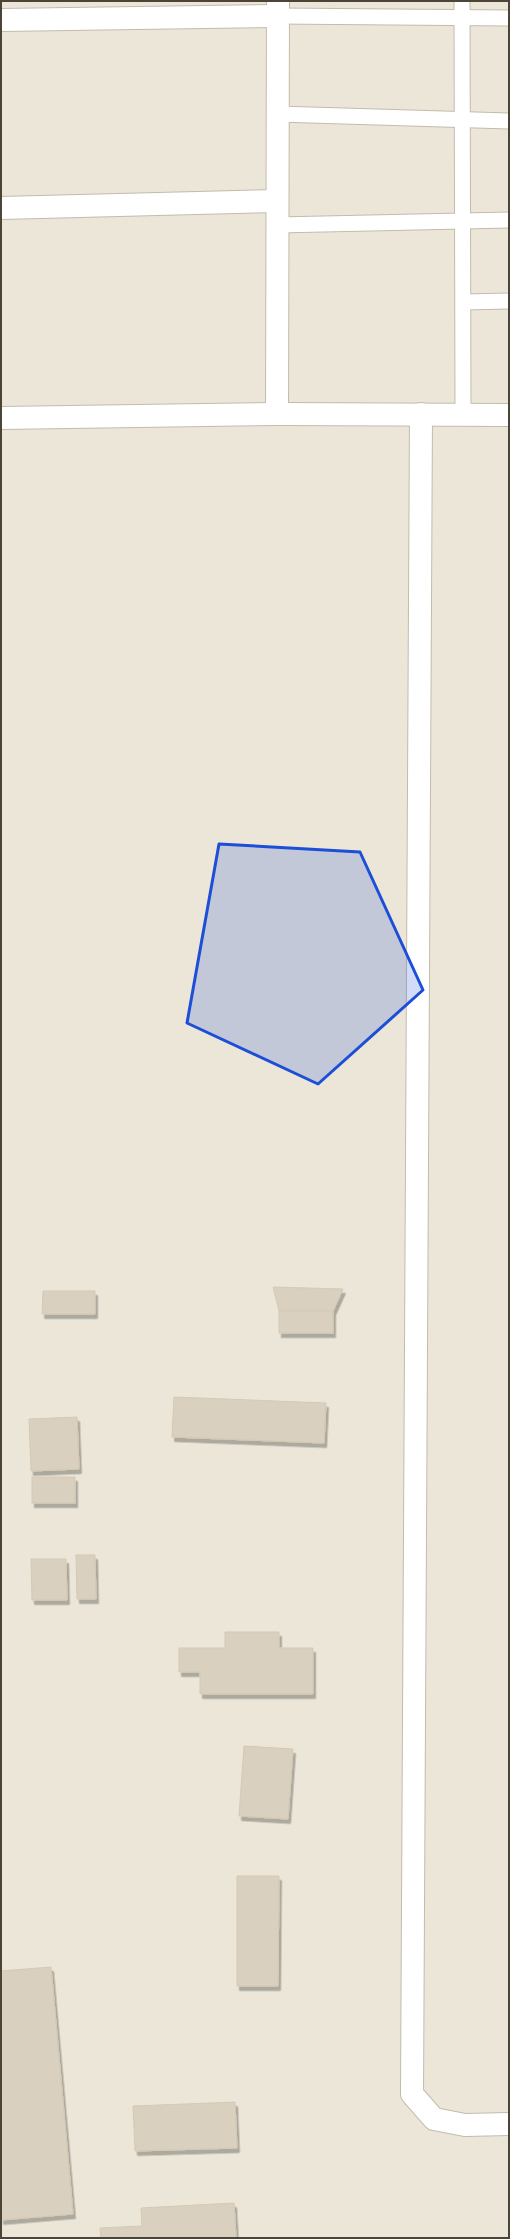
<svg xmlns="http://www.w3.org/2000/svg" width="510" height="2239" viewBox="0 0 510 2239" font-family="'Nunito Sans',sans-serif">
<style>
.residential{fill:#ebe6d8}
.building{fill:#d9d0bf;stroke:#d5c9b1;filter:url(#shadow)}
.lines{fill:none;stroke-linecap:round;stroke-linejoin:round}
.service-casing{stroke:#c3bcac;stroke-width:17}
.minor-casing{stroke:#c3bcac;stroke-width:24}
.tertiary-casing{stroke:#c3bcac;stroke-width:24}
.service{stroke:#fff;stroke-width:15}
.minor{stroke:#fff;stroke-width:22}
.tertiary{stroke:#fff;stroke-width:22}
.marked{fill:#1d4ed8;fill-opacity:0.2;stroke:#1d4ed8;stroke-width:3;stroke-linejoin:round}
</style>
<defs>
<filter id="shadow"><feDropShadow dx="2.5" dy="4.5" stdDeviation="0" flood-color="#0004"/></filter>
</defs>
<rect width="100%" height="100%" fill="#f6f3eb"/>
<!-- residential -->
<rect class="residential" x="1" y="1" width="508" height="2237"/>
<!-- building -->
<g class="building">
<polygon points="273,1287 343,1289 333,1311 279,1311"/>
<polygon points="43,1291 95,1291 95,1314 42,1314"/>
<rect x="279" y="1311" width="54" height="22"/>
<polygon points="174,1397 326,1403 324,1443 172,1437"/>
<polygon points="77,1417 79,1469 31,1471 29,1419"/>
<rect x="32" y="1477" width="43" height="26"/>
<polygon points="76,1555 95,1555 96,1599 77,1599"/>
<polygon points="31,1559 66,1559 67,1600 32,1600"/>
<polygon points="225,1632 279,1632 279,1648 313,1648 313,1694 200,1694 200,1672 179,1672 179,1648 225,1648"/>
<polygon points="244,1746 293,1749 288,1819 239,1816"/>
<polygon points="237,1876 279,1876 278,1986 237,1986"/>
<polygon points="51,1967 73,2214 1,2220 1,1971"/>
<polygon points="235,2102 237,2148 135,2151 133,2106"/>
<polygon points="234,2203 236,2238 101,2238 100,2228 142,2226 141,2208"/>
</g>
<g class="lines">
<!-- service casing -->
<g class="service-casing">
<g id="service">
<polyline points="462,1 463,414"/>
<polyline points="278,16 509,18"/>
<polyline points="277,114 509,121"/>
<polyline points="277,225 509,220"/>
<polyline points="464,302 509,301"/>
</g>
</g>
<!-- minor casing -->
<g class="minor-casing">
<g id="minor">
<polyline points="1,20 278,16"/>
<polyline points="1,208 277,201"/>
<polyline points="421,414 412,2094 434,2119 465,2125 509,2124"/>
</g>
</g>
<!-- tertiary casing -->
<g class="tertiary-casing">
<g id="tertiary">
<polyline points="277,414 278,1"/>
<polyline points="1,418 277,414 509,415"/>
</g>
</g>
<!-- service -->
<use href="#service" class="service"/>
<!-- minor -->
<use href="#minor" class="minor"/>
<!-- tertiary -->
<use href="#tertiary" class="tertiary"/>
</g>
<!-- marked area -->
<path class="marked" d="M219,844L360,852L423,990L318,1084L187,1023Z"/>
<!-- border -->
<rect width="510" height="2239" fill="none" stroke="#4c4537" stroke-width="4"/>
</svg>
